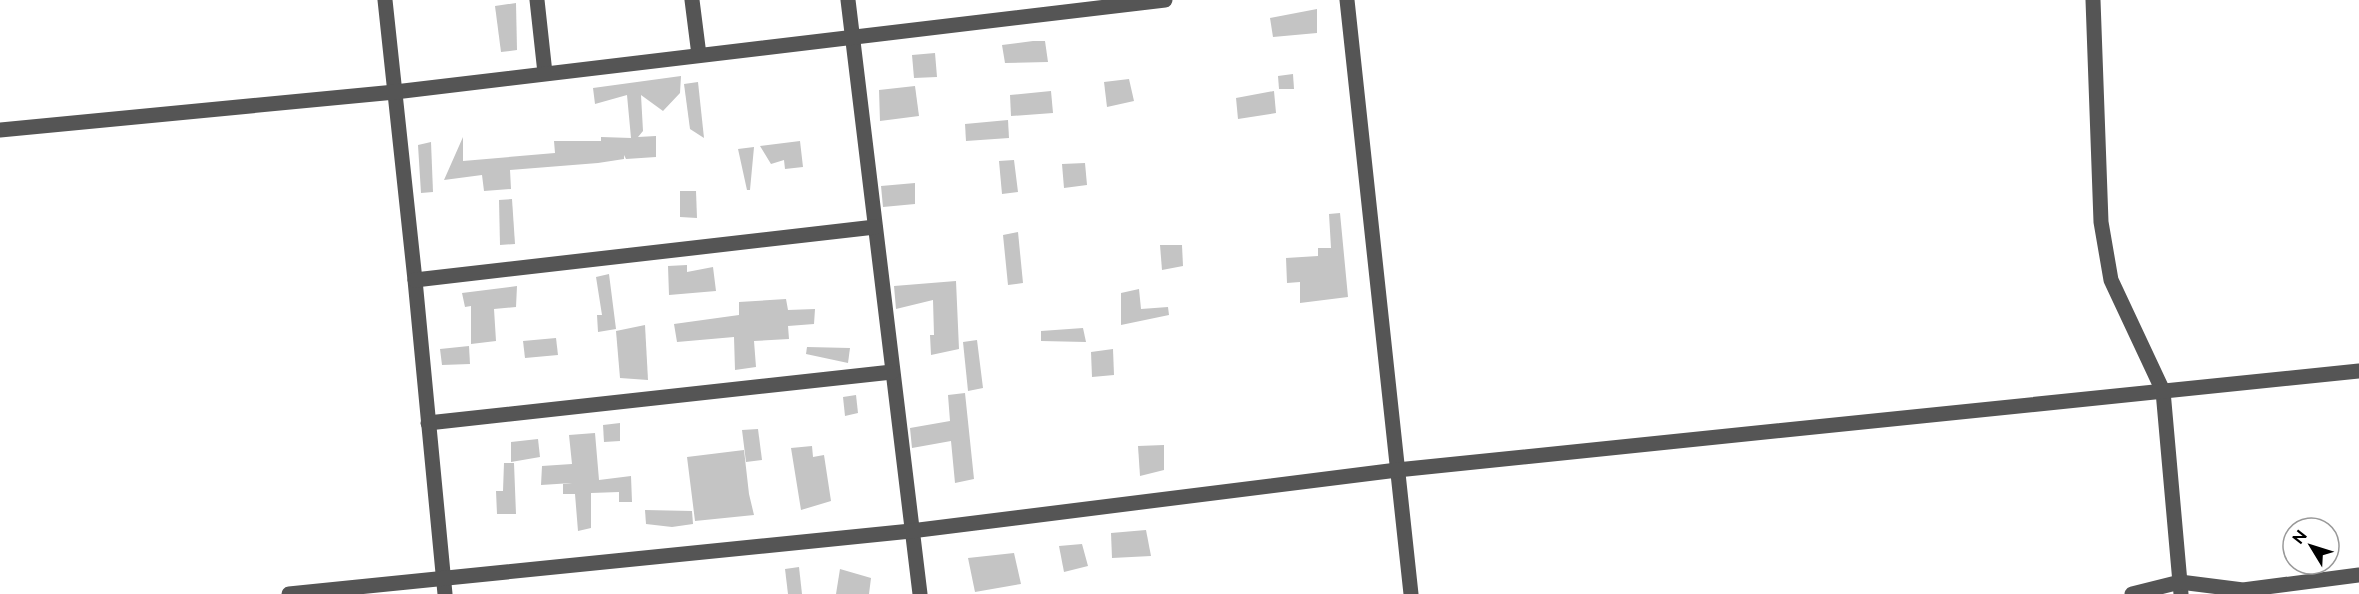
<svg xmlns="http://www.w3.org/2000/svg" width="2359" height="594" viewBox="0 0 2359 594" font-family="Raleway,sans-serif">
<style>
.building{fill:#c4c4c4}
.lines{fill:none;stroke-linecap:round;stroke-linejoin:round}
.minor{stroke:#555;stroke-width:15}
</style>
<rect width="100%" height="100%" fill="#fff"/>
<!-- building -->
<g class="building">
<polygon points="516,3 517,50 501,52 495,6"/>
<polygon points="1317,9 1317,33 1273,37 1270,18"/>
<polygon points="1033,41 1045,41 1048,62 1005,63 1002,45"/>
<polygon points="935,53 937,77 914,78 912,55"/>
<polygon points="1293,74 1294,89 1279,89 1278,76"/>
<polygon points="681,76 680,93 663,111 641,95 643,131 638,137 656,136 656,157 626,159 624,155 624,159 598,163 510,170 511,189 484,191 482,175 444,180 463,137 463,161 555,153 554,141 601,141 601,137 631,138 627,95 595,104 593,88"/>
<polygon points="1129,79 1134,101 1107,107 1104,82"/>
<polygon points="698,82 704,138 690,129 684,84"/>
<polygon points="915,86 919,116 880,121 879,90"/>
<polygon points="1051,91 1053,113 1011,116 1010,95"/>
<polygon points="1274,91 1276,113 1238,119 1236,98"/>
<polygon points="1008,120 1009,138 966,141 965,124"/>
<polygon points="800,141 803,167 785,169 784,160 771,164 760,146"/>
<polygon points="431,142 433,192 421,193 418,145"/>
<polygon points="754,147 750,190 747,190 738,149"/>
<polygon points="1014,160 1018,192 1002,194 999,161"/>
<polygon points="1085,163 1087,185 1064,188 1062,164"/>
<polygon points="915,183 915,204 883,207 881,186"/>
<polygon points="680,191 696,191 697,218 680,217"/>
<polygon points="512,199 515,244 500,245 499,200"/>
<polygon points="1340,213 1348,297 1300,303 1300,282 1287,283 1286,258 1318,256 1318,248 1331,248 1329,214"/>
<polygon points="1018,232 1023,283 1008,285 1003,235"/>
<polygon points="1160,245 1182,245 1183,266 1162,270"/>
<polygon points="687,265 687,272 713,267 716,291 669,295 668,266"/>
<polygon points="609,274 616,329 598,332 597,315 602,315 596,277"/>
<polygon points="956,281 959,349 931,355 930,335 934,335 933,300 896,309 894,286"/>
<polygon points="517,286 516,307 494,309 496,341 471,344 471,306 465,307 462,293"/>
<polygon points="1139,289 1141,309 1168,307 1169,315 1121,325 1121,293"/>
<polygon points="786,299 788,310 815,309 814,324 788,326 789,339 754,341 756,367 735,370 734,337 677,342 674,324 739,315 739,302"/>
<polygon points="645,325 648,380 620,378 616,331"/>
<polygon points="1083,328 1086,342 1041,341 1041,331"/>
<polygon points="556,338 558,355 525,358 523,341"/>
<polygon points="977,340 983,388 968,391 963,342"/>
<polygon points="469,346 470,364 442,365 440,349"/>
<polygon points="807,347 850,348 848,363 806,354"/>
<polygon points="1113,349 1114,375 1092,377 1091,352"/>
<polygon points="965,393 974,479 955,483 951,441 912,448 910,428 950,421 948,395"/>
<polygon points="856,395 858,413 845,416 843,397"/>
<polygon points="620,423 620,441 604,442 603,425"/>
<polygon points="758,429 762,460 746,462 742,430"/>
<polygon points="595,433 599,480 631,476 632,502 619,502 619,492 591,493 591,528 578,531 575,494 563,494 563,484 572,483 541,485 542,466 572,464 569,435"/>
<polygon points="538,439 540,457 511,462 511,442"/>
<polygon points="1164,445 1164,470 1140,476 1138,446"/>
<polygon points="812,446 813,457 824,455 831,501 801,510 791,448"/>
<polygon points="744,450 749,494 754,515 695,521 687,457"/>
<polygon points="504,463 514,463 516,514 497,514 496,491 503,491"/>
<polygon points="645,510 692,511 693,524 672,527 646,524"/>
<polygon points="1146,530 1151,556 1112,558 1111,533"/>
<polygon points="1082,544 1088,566 1064,572 1059,546"/>
<polygon points="1014,553 1021,584 975,592 968,558"/>
<polygon points="799,567 802,594 788,594 785,569"/>
<polygon points="840,569 871,578 869,594 836,594"/>
</g>
<g class="lines">
<!-- minor -->
<g class="minor">
<polyline points="385,0 415,280 445,594"/>
<polyline points="537,0 545,73"/>
<polyline points="692,0 699,55"/>
<polyline points="848,0 920,594"/>
<polyline points="1347,0 1411,594"/>
<polyline points="2093,0 2101,222 2111,280 2163,391 2181,594"/>
<polyline points="0,130 395,92 1165,0"/>
<polyline points="415,280 875,227"/>
<polyline points="428,423 892,372"/>
<polyline points="289,594 911,531 1397,470 2359,371"/>
<polyline points="2132,594 2180,582 2243,590 2359,575"/>
</g>
</g>
<!-- north arrow -->
<g transform="translate(2311 546) rotate(308)"><circle r="28" fill="#ffffff" stroke="#999999" stroke-width="1.5"/>
<path d="M0-4.5L10 22L0 15L-10 22Z" fill="#000000"/>
<text y="-9" font-size="16" font-weight="bold" text-anchor="middle" fill="#000000">N</text>
</g>
</svg>
